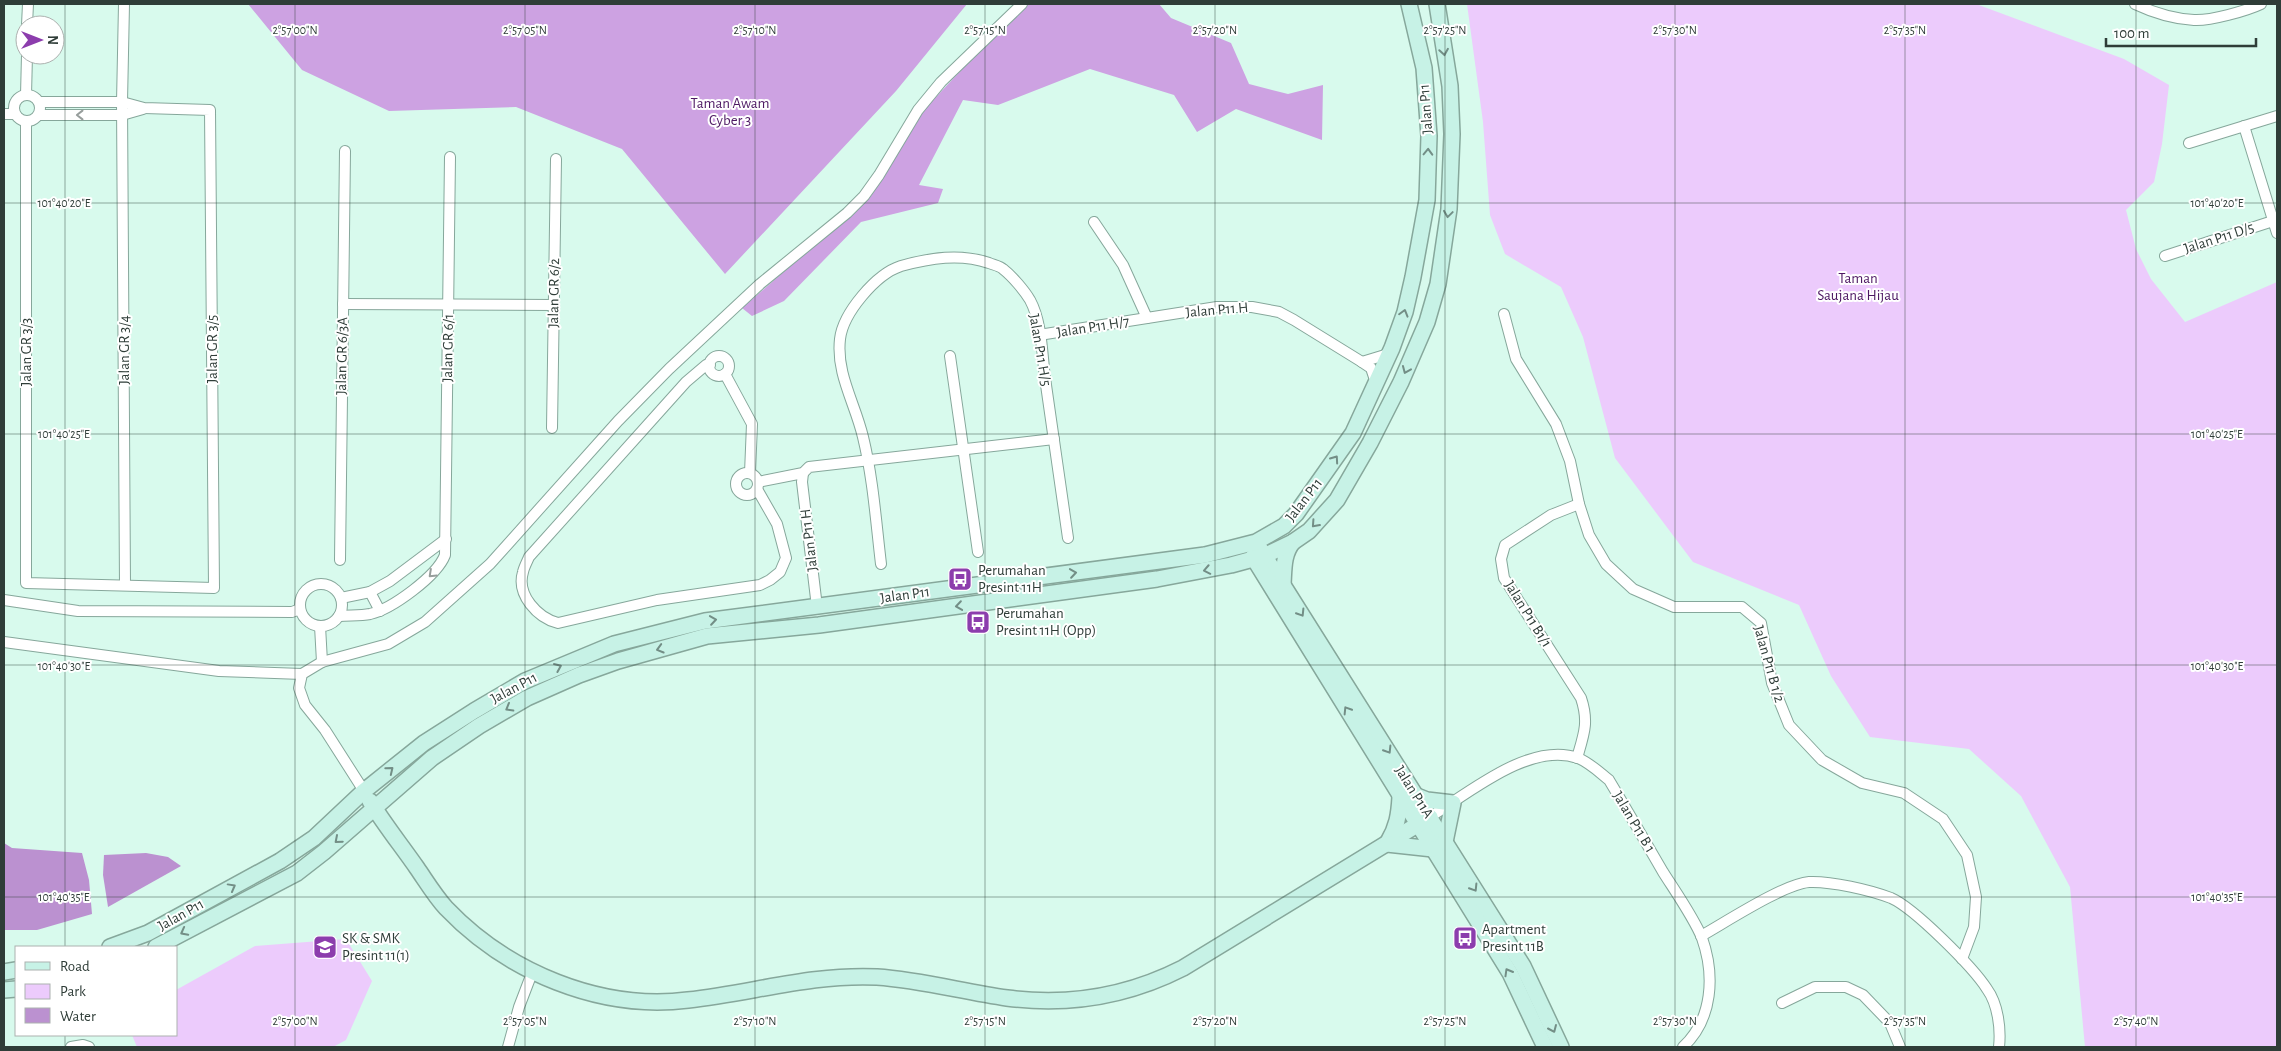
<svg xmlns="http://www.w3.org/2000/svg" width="2281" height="1051" viewBox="0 0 2281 1051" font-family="'Alegreya Sans',sans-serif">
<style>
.green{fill:#eccbfc}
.forest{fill:#cda2e2}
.water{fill:#bb91d0}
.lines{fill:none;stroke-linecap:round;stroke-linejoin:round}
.street-casing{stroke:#86a79b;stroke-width:12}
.secondary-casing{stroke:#86a79b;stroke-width:18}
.street{stroke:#fff;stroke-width:10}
.secondary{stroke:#c7f2e6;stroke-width:15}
.oneway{stroke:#738e86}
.oneway2{stroke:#979e9c}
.ticks{fill:none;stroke:#2f3d38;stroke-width:1;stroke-opacity:0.45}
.labels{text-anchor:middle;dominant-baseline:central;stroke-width:4;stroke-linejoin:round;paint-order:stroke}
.park-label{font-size:15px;fill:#4d1863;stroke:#fff}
.street-label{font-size:15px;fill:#2f3d38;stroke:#fff}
.poi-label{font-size:15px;fill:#2f3d38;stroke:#fff;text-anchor:start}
.ticks-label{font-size:12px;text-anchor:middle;fill:#2f3d38;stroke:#fff;stroke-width:4;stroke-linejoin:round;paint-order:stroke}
</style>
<rect width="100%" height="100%" fill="#d8faed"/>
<!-- green -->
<g class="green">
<polygon points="1467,4 1976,4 2124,59 2169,85 2162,144 2154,182 2126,210 2136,249 2151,279 2185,322 2277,282 2277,1047 2085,1047 2070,887 2021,796 1969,749 1870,737 1831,676 1799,605 1693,562 1615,458 1583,337 1561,287 1505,254 1490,215 1483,122"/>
<polygon points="346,939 372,981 346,1040 333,1047 137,1047 132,1035 176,1035 176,990 255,946"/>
</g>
<!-- forest -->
<g class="forest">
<polygon points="248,4 967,4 896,91 725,274 622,149 516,107 389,111 302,70"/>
<polygon points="1015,4 1159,4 1171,18 1231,43 1249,84 1288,94 1323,85 1322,140 1236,109 1197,132 1174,95 1090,69 998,105 963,100 919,185 943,189 938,203 861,222 784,301 752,316 742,308 871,196 921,113 980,50"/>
</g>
<!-- water -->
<g class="water">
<polygon points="4,843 12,848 82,853 89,880 92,914 37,930 4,930"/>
<polygon points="146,853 168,857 181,866 108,907 103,875 104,855"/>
</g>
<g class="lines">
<!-- street casing -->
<g class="street-casing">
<g id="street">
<polyline points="124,4 122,102 125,585"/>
<path d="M2135,4C2152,12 2175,19 2194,20C2210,21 2246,11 2261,4"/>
<polyline points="27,25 28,4"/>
<circle cx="27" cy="108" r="13"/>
<polyline points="26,95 27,55"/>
<polyline points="4,114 15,114"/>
<polyline points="39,115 122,115 143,109"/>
<polyline points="26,121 26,583 214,588 210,110 144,108 122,102 39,102"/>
<polyline points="2244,126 2277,233"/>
<polyline points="2189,143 2277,116"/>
<polyline points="1094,222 1123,265 1147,318"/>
<polyline points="2165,256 2273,221"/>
<polyline points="343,304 554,305"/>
<polyline points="1504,314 1516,359 1556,424 1570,461 1579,504 1589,535 1606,564 1633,589 1674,607 1742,607 1761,623 1772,683 1789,725 1822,760 1862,783 1904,793 1943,819 1967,855 1976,897 1974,927 1962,959"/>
<polyline points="1039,335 1217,307 1252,307 1279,312 1294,320 1362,362 1371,368 1376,383"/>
<polyline points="950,356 978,552"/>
<circle cx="719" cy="366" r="10"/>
<polyline points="1362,362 1385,355 1390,350"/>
<path d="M710,365H706L686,382L529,557C527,562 524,567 523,572C516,595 538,618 558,623L657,600L760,585L770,580L780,572L786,558L777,524L757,489"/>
<polyline points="725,374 752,424 750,473"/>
<polyline points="552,428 556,159"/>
<circle cx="747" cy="484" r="11"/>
<polyline points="803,473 802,482 817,607"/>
<polyline points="758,482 803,473 809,467 1054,439"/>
<polyline points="340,560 345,151"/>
<path d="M881,564C876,522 873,478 863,437C855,403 836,374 840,339C843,313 876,274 901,266C930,258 960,253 989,263C994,265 1000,266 1003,269C1012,276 1024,290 1030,300C1042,322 1042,354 1045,378C1053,431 1060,485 1068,538"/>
<circle cx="321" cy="605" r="21"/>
<polyline points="370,592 380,611"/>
<polyline points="341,598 370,592 390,581 446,539"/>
<polyline points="4,600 78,611 292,612 300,609"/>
<path d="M339,616C349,615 360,616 370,614C392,609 437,576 445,555L450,157"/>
<polyline points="320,626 322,662"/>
<polyline points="4,642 219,671 302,674"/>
<path d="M1577,758C1584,734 1589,722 1581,698L1504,578L1501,559L1505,545L1551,515L1579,504"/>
<polyline points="364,791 325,730 305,705 299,688 302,674 322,662 388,644 425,622 490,564 618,421 669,369 760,284 847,213 864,196 879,175 918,110 941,82 1022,4"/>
<path d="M1430,817C1469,793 1530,741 1578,758C1590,763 1599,772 1609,780C1627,810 1645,841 1663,872C1675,891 1694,918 1702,938C1715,975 1713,1019 1683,1047"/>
<path d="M1701,936C1726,922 1784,884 1809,882C1831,881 1870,890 1891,898C1914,908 1973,967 1987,989C1998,1004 2001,1029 1999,1047"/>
<polyline points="1782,1003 1815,987 1846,987 1863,995 1890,1023 1900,1047"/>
<polyline points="71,1047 83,1045 89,1047"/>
<polyline points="508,1047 519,1007 532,973"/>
</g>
</g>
<!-- secondary casing -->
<g class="secondary-casing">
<g id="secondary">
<polyline points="1259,547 1523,966 1561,1047"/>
<polyline points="1253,557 1510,973 1545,1047"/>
<path d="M1283,584C1284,569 1283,554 1293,542"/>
<polyline points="1417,796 1427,800 1453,803 1445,842"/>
<path d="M370,801C384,824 401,845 417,868C426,881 435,896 446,908C507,972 600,1011 688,1000C753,993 810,974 877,977C921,980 964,992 1007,998C1068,1006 1128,996 1183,968L1430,817"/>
<path d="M1388,842C1397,827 1399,815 1400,797"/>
<polyline points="1387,844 1433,849"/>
<polyline points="110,947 148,933 280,861 314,838 364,791 424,743 474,711 525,681 614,644 705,621 1205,555 1256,542 1284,526 1296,514 1353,433 1392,348 1405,312 1413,277 1427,200 1429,136 1424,68 1409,4"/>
<polyline points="156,947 297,873 324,852 432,758 479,726 527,698 579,675 618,661 707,636 819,625 1157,579 1231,565 1264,556 1293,542 1309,531 1337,500 1370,443 1401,382 1427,322 1438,284 1449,209 1452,134 1450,86 1437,4"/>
<polyline points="4,972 16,970"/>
<polyline points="4,990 16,989"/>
</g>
</g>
<!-- street -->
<use href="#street" class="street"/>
<!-- secondary -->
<use href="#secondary" class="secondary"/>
</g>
<!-- one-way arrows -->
<defs><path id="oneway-chevron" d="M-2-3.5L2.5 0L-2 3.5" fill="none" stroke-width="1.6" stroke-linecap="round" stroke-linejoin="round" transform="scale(1.25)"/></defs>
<g class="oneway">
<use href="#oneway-chevron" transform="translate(1444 52) rotate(81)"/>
<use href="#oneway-chevron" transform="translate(1428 152) rotate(-88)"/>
<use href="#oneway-chevron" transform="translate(1448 214) rotate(98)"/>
<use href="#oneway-chevron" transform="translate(1404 313) rotate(-74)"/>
<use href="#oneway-chevron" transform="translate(1406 370) rotate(113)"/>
<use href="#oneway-chevron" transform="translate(1335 459) rotate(-55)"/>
<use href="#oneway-chevron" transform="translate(1315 524) rotate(132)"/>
<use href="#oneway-chevron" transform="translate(1207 570) rotate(169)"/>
<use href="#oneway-chevron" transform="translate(1073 573) rotate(-8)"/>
<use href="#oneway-chevron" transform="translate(959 606) rotate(172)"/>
<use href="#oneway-chevron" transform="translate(1301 613) rotate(58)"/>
<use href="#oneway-chevron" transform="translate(713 620) rotate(-8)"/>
<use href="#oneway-chevron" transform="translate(660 649) rotate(164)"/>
<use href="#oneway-chevron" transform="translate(558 667) rotate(-23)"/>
<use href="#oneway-chevron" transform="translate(509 708) rotate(150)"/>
<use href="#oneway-chevron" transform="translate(1347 710) rotate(-122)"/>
<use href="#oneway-chevron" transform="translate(1388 750) rotate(58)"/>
<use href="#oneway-chevron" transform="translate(390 770) rotate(-39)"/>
<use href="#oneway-chevron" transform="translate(338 840) rotate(139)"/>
<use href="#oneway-chevron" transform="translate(232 887) rotate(-29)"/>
<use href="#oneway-chevron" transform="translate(1474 888) rotate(58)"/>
<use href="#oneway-chevron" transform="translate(184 932) rotate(152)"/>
<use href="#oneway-chevron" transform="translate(1508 972) rotate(-120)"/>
<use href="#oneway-chevron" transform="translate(1553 1029) rotate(66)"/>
</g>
<g class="oneway2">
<use href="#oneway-chevron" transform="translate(80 115) rotate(-180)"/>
<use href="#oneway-chevron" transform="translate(432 574) rotate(137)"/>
</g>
<!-- ticks -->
<path class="ticks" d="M65,4V947M295,4V1047M525,4V1047M755,4V1047M985,4V1047M1215,4V1047M1445,4V1047M1675,4V1047M1905,4V1047M2136,4V1047M4,203H2277M4,434H2277M4,665H2277M4,897H2277M65,1035V1047"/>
<!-- icons -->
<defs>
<g id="bus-square" transform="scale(1.25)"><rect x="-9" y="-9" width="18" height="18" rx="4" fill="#8c3dad" stroke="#fff"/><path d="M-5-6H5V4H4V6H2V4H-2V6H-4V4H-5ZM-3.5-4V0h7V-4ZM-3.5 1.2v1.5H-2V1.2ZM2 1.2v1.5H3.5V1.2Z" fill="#fff"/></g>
<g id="school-square" transform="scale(1.25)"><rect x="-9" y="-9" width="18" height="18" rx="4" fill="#8c3dad" stroke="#fff"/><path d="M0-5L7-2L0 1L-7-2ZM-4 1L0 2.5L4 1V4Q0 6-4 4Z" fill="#fff"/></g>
</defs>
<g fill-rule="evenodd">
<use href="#bus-square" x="960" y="579"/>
<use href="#bus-square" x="978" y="622"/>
<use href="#bus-square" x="1465" y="938"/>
<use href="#school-square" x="325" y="947"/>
</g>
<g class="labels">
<!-- park labels -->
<g class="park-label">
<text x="730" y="103">Taman Awam<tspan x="730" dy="17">Cyber 3</tspan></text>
<text x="1858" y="278">Taman<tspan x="1858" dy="17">Saujana Hijau</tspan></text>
</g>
<!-- street labels -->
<g class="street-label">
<text transform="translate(1426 109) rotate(-94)">Jalan P11</text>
<text transform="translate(2219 238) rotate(-18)">Jalan P11 D/5</text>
<text transform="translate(554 293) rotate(-89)">Jalan GR 6/2</text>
<text transform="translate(1217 310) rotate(-5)">Jalan P11 H</text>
<text transform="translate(1093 327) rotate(-9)">Jalan P11 H/7</text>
<text transform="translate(448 348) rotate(-89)">Jalan GR 6/1</text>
<text transform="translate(212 349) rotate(-90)">Jalan GR 3/5</text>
<text transform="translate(124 350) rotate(-90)">Jalan GR 3/4</text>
<text transform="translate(1040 350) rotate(80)">Jalan P11 H/5</text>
<text transform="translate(26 352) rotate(-90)">Jalan GR 3/3</text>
<text transform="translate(342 356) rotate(-89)">Jalan GR 6/3A</text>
<text transform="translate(1304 500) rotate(-52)">Jalan P11</text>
<text transform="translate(809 540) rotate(-97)">Jalan P11 H</text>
<text transform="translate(905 595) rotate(-8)">Jalan P11</text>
<text transform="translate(1528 614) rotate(58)">Jalan P11 B1/1</text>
<text transform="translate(1769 664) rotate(74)">Jalan P11 B 1/2</text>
<text transform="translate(514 688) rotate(-28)">Jalan P11</text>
<text transform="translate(1414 792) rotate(58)">Jalan P11A</text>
<text transform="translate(1634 822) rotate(59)">Jalan P11 B 1</text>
<text transform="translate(181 915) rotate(-29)">Jalan P11</text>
</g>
<!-- poi labels -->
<g class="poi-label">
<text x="978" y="570">Perumahan<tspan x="978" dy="17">Presint 11H</tspan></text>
<text x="996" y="613">Perumahan<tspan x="996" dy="17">Presint 11H (Opp)</tspan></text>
<text x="1482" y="929">Apartment<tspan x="1482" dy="17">Presint 11B</tspan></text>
<text x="342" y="938">SK &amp; SMK<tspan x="342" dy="17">Presint 11(1)</tspan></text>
</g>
</g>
<g class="ticks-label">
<text x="295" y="34">2°57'00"N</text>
<text x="525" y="34">2°57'05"N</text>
<text x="755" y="34">2°57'10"N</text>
<text x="985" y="34">2°57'15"N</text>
<text x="1215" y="34">2°57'20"N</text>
<text x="1445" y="34">2°57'25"N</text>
<text x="1675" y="34">2°57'30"N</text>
<text x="1905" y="34">2°57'35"N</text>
<text x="2217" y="207">101°40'20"E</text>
<text x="64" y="207">101°40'20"E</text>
<text x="2217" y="438">101°40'25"E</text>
<text x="64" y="438">101°40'25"E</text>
<text x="2217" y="670">101°40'30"E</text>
<text x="64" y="670">101°40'30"E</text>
<text x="2217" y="901">101°40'35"E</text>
<text x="64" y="901">101°40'35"E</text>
<text x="295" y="1025">2°57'00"N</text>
<text x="525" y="1025">2°57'05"N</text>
<text x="755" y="1025">2°57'10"N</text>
<text x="985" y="1025">2°57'15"N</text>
<text x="1215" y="1025">2°57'20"N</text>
<text x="1445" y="1025">2°57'25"N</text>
<text x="1675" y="1025">2°57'30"N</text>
<text x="1905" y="1025">2°57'35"N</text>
<text x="2136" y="1025">2°57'40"N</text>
</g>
<!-- border -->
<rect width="2281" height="1051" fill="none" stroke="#2f3d38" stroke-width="10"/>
<!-- legend -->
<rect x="15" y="946" width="162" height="90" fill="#ffffff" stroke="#acb1af"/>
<rect x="25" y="962" width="25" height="8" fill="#c7f2e6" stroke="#acb1af"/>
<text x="60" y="971" font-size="15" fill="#2f3d38">Road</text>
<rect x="25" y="984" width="25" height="15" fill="#eccbfc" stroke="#acb1af"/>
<text x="60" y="996" font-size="15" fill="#2f3d38">Park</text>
<rect x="25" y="1008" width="25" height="15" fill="#bb91d0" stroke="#acb1af"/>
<text x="60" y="1021" font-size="15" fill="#2f3d38">Water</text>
<!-- north arrow -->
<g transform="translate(40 40) rotate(90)"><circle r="24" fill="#ffffff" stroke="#acb1af"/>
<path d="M0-4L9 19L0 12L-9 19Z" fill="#8c3dad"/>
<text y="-8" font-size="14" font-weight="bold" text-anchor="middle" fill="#2f3d38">N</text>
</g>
<!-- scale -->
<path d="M2106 38v8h150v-8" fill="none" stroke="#2f3d38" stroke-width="2.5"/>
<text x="2114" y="38" font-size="15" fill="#2f3d38" stroke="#ffffff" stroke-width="4" paint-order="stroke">100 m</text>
</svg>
